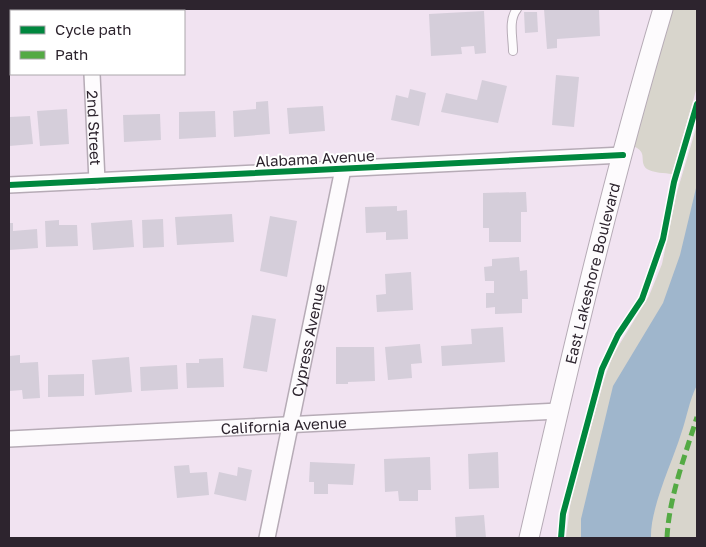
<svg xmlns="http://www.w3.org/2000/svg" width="706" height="547" viewBox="0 0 706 547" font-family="'Golos Text',sans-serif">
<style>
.green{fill:#d8d5cc}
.water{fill:#9fb6cc}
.building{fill:#d5ceda}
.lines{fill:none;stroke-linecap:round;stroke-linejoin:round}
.service-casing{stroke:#b6abb6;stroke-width:10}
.minor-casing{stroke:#b6abb6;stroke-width:18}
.tertiary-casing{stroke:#b6abb6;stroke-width:21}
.service{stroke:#fdfbfd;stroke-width:8}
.minor{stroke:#fdfbfd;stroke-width:15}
.tertiary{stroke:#fdfbfd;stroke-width:19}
.quiet{stroke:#54aa44;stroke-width:5;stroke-dasharray:10 5;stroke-linecap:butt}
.cycleway-casing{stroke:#fff;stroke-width:9}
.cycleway{stroke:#00873e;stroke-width:6}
.labels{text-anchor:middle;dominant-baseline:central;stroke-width:4;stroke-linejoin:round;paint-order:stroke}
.street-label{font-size:15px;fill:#2d242e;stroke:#fff}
</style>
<rect width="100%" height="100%" fill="#f1e3f1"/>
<!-- green -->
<g class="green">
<path d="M673,9H697V87L672,174C665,173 653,173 647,169C638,162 649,152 633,146Z"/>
<polygon points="697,125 697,538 566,538 571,499 604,380 613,355 649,296 662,264 677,192"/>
</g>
<!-- water -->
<path class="water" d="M697,184V385C689,401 687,417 681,434C672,463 650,508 651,538H581V519L613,386L663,303L680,255Z"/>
<!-- building -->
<g class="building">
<polygon points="544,9 599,9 600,36 557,39 557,48 547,49"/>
<polygon points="484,11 486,53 475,54 474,46 461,47 462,54 431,56 429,14"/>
<polygon points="524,12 537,12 538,32 525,33"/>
<polygon points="556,75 579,77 574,127 552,125"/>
<polygon points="482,80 507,86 498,123 441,112 446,93 477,100"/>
<polygon points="410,89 426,93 419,126 391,120 396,95 408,98"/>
<polygon points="268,101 270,134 234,137 233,111 256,109 256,102"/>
<polygon points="323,106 325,131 289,134 287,108"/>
<polygon points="67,109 69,144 40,146 37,111"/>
<polygon points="215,111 216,137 179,139 179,112"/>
<polygon points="160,114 161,140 124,142 123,115"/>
<polygon points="30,116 33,144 9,146 9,117"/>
<polygon points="526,192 527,212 521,212 521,242 489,242 489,228 483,228 483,193"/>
<polygon points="397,206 397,211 407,210 408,239 386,240 386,232 366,233 365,207"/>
<polygon points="232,214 234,242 177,245 175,217"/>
<polygon points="270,216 297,221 287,277 260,271"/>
<polygon points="163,219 164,247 143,248 142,220"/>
<polygon points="59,220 59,225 77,225 78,246 46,247 45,221"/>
<polygon points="132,220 134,247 93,250 91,223"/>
<polygon points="9,223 13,223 13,231 37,229 38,248 9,250"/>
<polygon points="519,257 520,271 527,270 528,299 522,299 522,313 495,314 495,307 486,308 486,293 494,293 494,281 485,281 484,267 492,266 492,259"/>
<polygon points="411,272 413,310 377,312 376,295 386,294 385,274"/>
<polygon points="252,315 276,319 267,372 243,368"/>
<polygon points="503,327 505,362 442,366 441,346 472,344 471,329"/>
<polygon points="420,344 422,363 411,364 412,378 388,380 385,347"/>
<polygon points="336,347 374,347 375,381 348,382 348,384 336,384"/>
<polygon points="20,355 20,363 38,362 40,398 23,399 22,390 9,391 9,356"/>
<polygon points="129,357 132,392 95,395 92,360"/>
<polygon points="223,358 224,387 187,388 186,363 199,363 199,359"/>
<polygon points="177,365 178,389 141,391 140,367"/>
<polygon points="84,374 84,396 48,397 48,375"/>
<polygon points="498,452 499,488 469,489 468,454"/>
<polygon points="430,457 431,490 418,490 418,501 399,501 398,491 385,492 384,459"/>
<polygon points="310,462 355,464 353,485 328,484 328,494 314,494 314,482 309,482"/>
<polygon points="189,465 190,473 207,472 209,495 177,498 174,466"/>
<polygon points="238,467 252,470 246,501 214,494 219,472 237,476"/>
<polygon points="484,515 486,538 456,538 455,517"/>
</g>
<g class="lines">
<!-- service casing -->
<g class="service-casing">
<path id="service" d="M513,51C513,38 508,20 517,9"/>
</g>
<!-- minor casing -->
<g class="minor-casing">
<g id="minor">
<polyline points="89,9 89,11"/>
<path id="s1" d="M92,74L97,181"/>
<polyline points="9,185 623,155"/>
<path id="s2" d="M9,439L559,411"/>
<path id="s3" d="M267,538L343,169"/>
</g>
</g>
<!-- tertiary casing -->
<g class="tertiary-casing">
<g id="tertiary">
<path id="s4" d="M529,538C570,361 611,183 663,9"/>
</g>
</g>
<!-- service -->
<use href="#service" class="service"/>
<!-- minor -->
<use href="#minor" class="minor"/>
<!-- tertiary -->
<use href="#tertiary" class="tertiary"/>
<!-- quiet -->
<path class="quiet" d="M667,538C669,497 685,456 697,417"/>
<!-- cycleway casing -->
<g class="cycleway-casing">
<g id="cycleway">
<polyline points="9,185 623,155"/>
<polyline points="561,538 563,514 602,369 618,335 642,299 663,239 674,182 697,104"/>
</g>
</g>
<!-- cycleway -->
<use href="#cycleway" class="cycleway"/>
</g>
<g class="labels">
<!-- street labels -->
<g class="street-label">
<text stroke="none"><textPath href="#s1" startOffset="54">2nd Street</textPath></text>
<text transform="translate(315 158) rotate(-3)">Alabama Avenue</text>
<text stroke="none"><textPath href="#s4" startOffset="272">East Lakeshore Boulevard</textPath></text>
<text stroke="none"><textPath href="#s3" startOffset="202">Cypress Avenue</textPath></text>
<text stroke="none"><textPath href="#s2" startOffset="275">California Avenue</textPath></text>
</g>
</g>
<!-- border -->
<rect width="706" height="547" fill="none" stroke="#2d242e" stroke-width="20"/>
<!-- legend -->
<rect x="10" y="10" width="175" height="65" fill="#ffffff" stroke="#aba7ab"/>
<rect x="20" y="26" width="25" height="8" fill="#00873e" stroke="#aba7ab"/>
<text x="55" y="35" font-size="15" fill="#2d242e">Cycle path</text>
<rect x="20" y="51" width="25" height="8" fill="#54aa44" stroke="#aba7ab"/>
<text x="55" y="60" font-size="15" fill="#2d242e">Path</text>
</svg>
